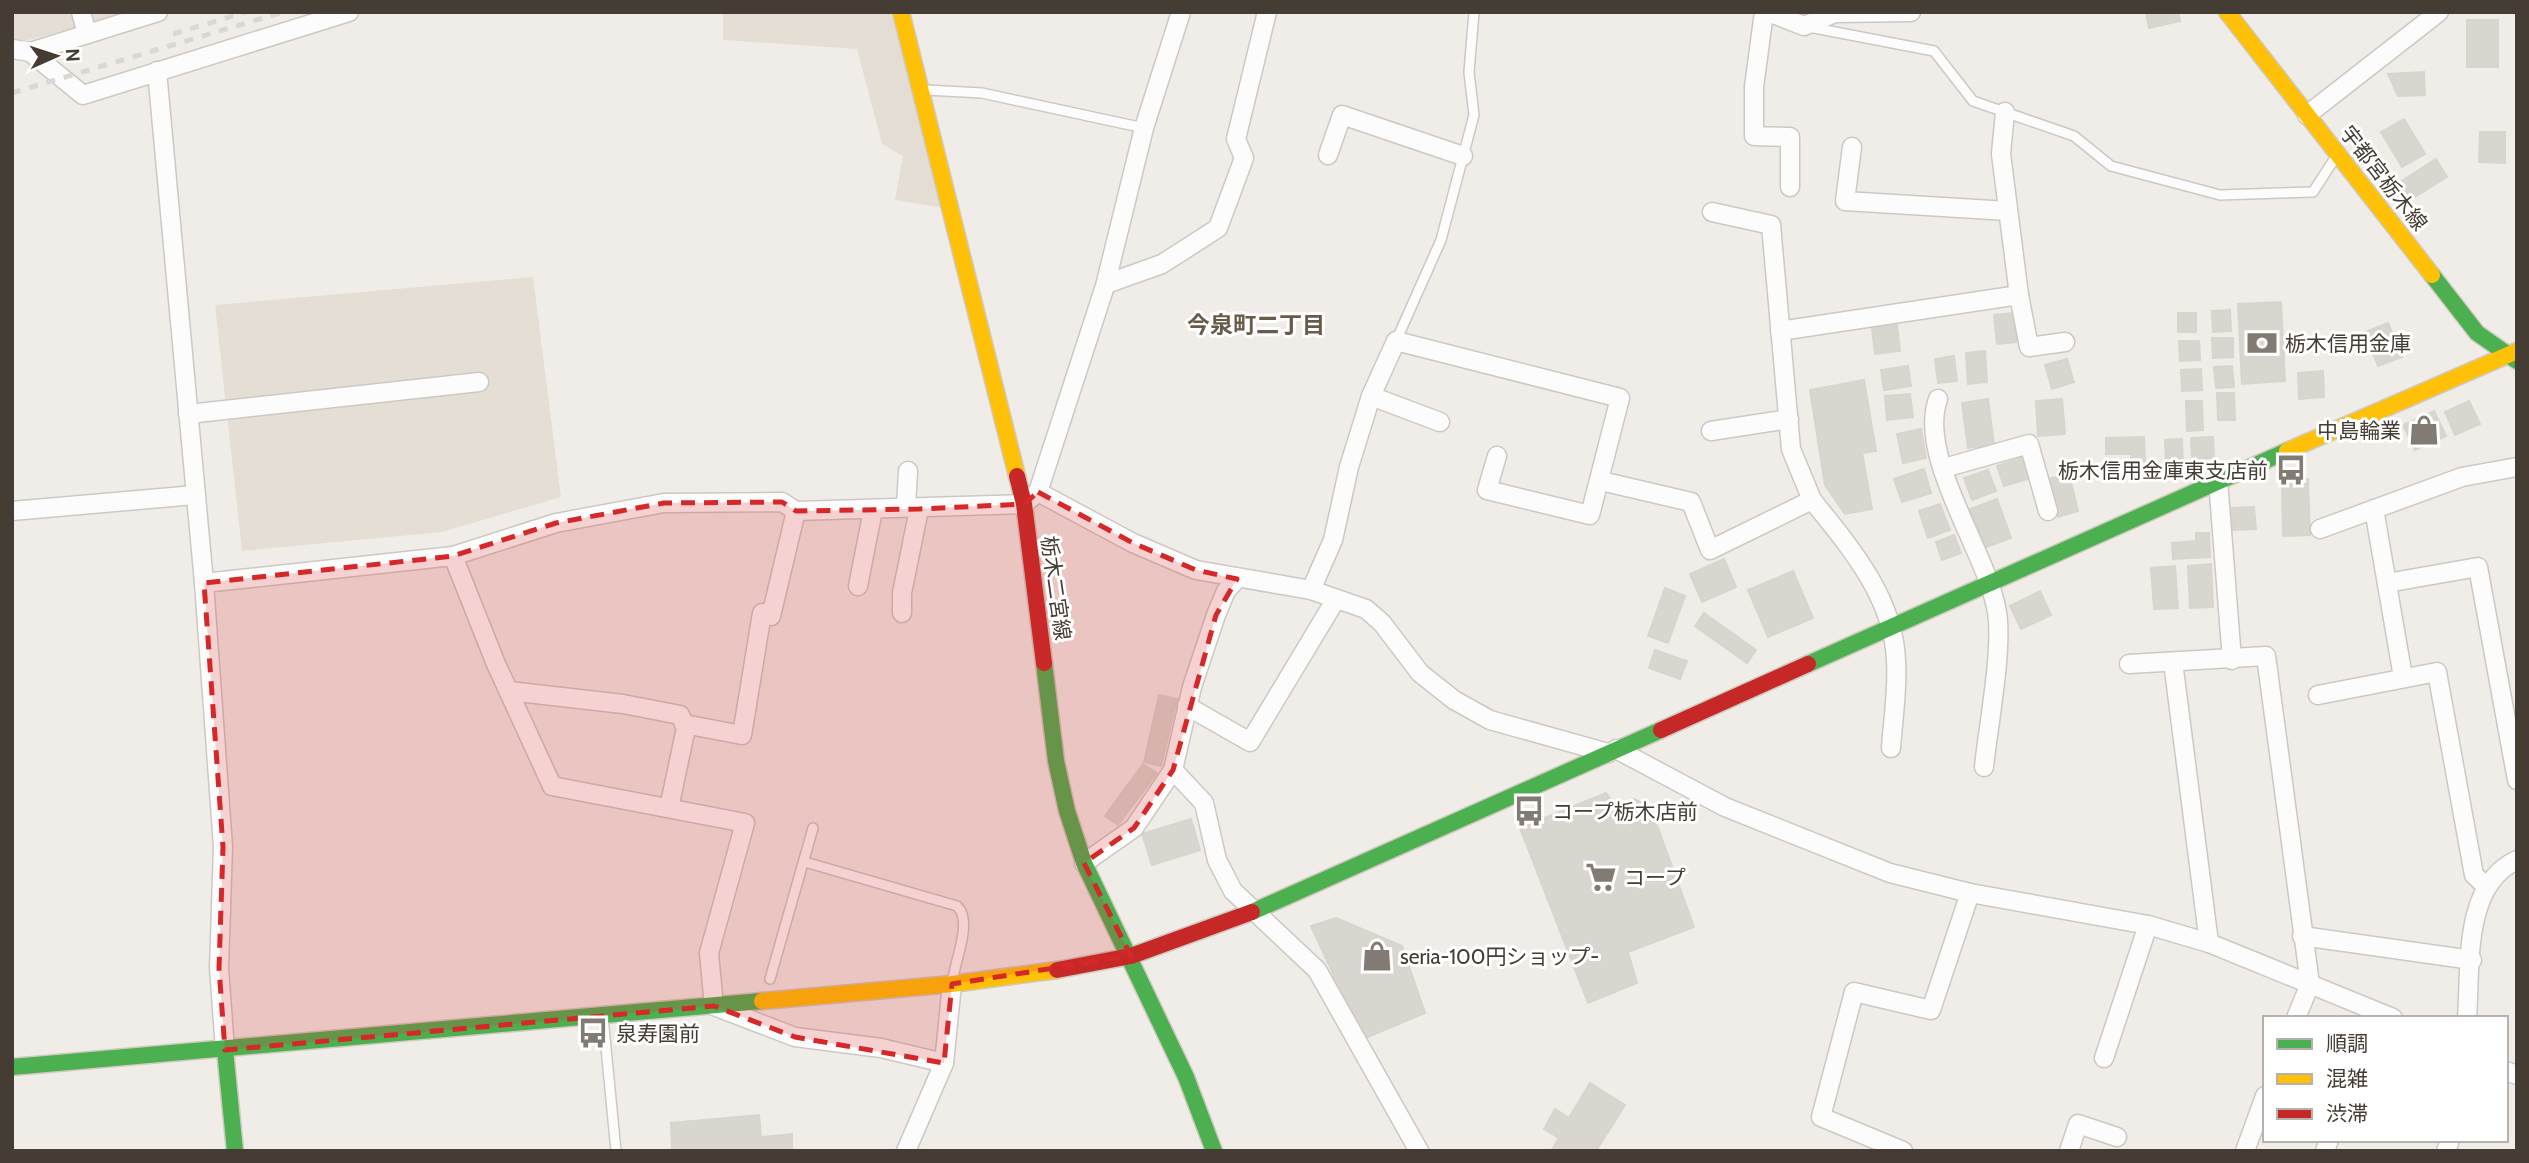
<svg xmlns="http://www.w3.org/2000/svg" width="2529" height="1163" viewBox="0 0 2529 1163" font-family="Cabin,'Noto Sans JP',sans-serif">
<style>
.residential{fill:#e4ded5}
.building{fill:#d9d6d0;stroke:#d8d4ce;stroke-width:2}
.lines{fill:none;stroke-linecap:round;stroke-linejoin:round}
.lane-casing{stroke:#ccc9c4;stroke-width:12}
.street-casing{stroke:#ccc9c4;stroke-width:21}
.fast-casing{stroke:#cfcabf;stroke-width:19}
.slow-casing{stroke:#cfcabf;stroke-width:19}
.jam-casing{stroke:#cfcabf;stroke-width:19}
.lane{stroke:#fdfcfc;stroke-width:9}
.street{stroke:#fdfcfc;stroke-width:18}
.fast{stroke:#4caf50;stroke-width:16}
.slow{stroke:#ffc107;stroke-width:16}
.jam{stroke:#c62828;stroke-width:16}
.rail{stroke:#d8d8d7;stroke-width:5;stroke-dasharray:9 9;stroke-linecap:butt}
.marked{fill:#d62828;fill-opacity:0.2;stroke:#d62828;stroke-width:5;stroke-dasharray:14 9;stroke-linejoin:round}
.labels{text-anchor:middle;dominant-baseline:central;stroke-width:6;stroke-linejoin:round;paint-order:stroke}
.street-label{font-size:21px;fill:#453d34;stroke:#fff}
.poi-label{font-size:21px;fill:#453d34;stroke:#fff;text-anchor:start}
.neighbourhood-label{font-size:23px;font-weight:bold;fill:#685b4a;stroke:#fff}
</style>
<rect width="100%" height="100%" fill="#f0ede8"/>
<!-- residential -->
<g class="residential">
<polygon points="12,12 137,12 24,41 12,39"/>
<polygon points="723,12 898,12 943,208 895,200 903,156 882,144 857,49 723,40"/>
<polygon points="533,277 561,497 442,532 242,551 215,305"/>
</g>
<!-- building -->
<g class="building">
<polygon points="2146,12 2178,12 2180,21 2149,28"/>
<rect x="2467" y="20" width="31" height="47"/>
<polygon points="2424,72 2425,95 2398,96 2388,74"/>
<polygon points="2404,119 2425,154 2402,167 2381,132"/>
<polygon points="2480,132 2505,132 2505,163 2479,162"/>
<polygon points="2436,159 2447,177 2402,205 2391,188"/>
<polygon points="2281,302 2285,381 2242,384 2238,304"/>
<polygon points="2230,310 2231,331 2213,332 2212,311"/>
<polygon points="2014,313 2017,342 1997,344 1994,315"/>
<rect x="2178" y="313" width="18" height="19"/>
<polygon points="2388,323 2402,357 2378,366 2365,332"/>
<polygon points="1897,325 1900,351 1875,354 1872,328"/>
<polygon points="2212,338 2233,338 2233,357 2213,358"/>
<polygon points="2179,341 2199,341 2200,360 2180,361"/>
<polygon points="1985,351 1987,382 1968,384 1966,353"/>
<polygon points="1954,356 1957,381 1938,383 1935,359"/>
<polygon points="2067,359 2074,382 2052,389 2045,365"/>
<polygon points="1908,366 1911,386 1884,390 1881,370"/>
<polygon points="2232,366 2234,387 2216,388 2214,367"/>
<polygon points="2201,369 2202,390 2182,391 2181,370"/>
<polygon points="2323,371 2324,397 2299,399 2298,373"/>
<polygon points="1864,380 1876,451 1862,453 1872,509 1845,514 1825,485 1810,390"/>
<polygon points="2217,393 2234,393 2235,420 2218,420"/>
<polygon points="1910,394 1913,417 1887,420 1885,396"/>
<polygon points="1988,399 1994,445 1968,448 1962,403"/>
<polygon points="2062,399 2065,434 2038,436 2036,401"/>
<polygon points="2186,401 2202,401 2203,430 2187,431"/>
<polygon points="2469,401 2480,424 2455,435 2445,412"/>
<polygon points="2434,411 2446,436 2415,450 2403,425"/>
<polygon points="1921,429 1926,458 1903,463 1897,434"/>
<polygon points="2144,437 2145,461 2131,462 2131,454 2106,454 2106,438"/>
<polygon points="2213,437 2214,458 2192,459 2191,438"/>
<polygon points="2182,439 2183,470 2166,471 2165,440"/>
<polygon points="2026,456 2034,477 2004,486 1997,466"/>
<polygon points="1924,469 1931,493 1902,502 1894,479"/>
<polygon points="1988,470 1996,491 1972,500 1964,478"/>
<polygon points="2069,474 2078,511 2058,517 2047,479"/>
<polygon points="2308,479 2310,535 2283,536 2282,480"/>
<polygon points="1997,499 2011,538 1984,548 1970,509"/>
<polygon points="1940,504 1950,530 1928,538 1919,511"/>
<polygon points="2254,507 2256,529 2233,530 2232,508"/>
<polygon points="2196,533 2209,533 2210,557 2173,559 2172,543 2196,541"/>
<polygon points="1954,535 1961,553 1942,560 1936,542"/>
<polygon points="1724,559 1736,587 1702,602 1690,574"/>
<polygon points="2211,564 2213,607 2190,608 2188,566"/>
<polygon points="2175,566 2178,608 2154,609 2151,568"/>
<polygon points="1793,571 1813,618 1768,637 1748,590"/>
<polygon points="1665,588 1685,596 1668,643 1648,636"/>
<polygon points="2040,591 2051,615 2021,629 2010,606"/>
<polygon points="1704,613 1756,650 1747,663 1695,626"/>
<polygon points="1655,650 1687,661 1680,679 1649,668"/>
<polygon points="1159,695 1177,699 1161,766 1144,762"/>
<polygon points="1143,764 1157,773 1118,825 1105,816"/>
<polygon points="1606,793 1615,806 1634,799 1650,806 1694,927 1628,952 1637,983 1588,1003 1520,828"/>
<polygon points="1191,819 1200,850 1152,865 1142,834"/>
<polygon points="1336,918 1402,946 1425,1013 1363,1039 1311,926"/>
<polygon points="1590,1083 1625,1105 1596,1151 1551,1151 1559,1138 1544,1129 1555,1109 1569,1118"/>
<polygon points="759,1115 761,1137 792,1134 792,1151 672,1151 671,1123"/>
</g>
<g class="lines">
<!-- lane casing -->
<g class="lane-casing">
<g id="lane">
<polyline points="1809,27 1934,51 1973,101 2074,136 2111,166 2220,195 2313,192 2335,158"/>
<polyline points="926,90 982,93 1144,128"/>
<polyline points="1396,341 1441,240 1474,115 1469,72 1474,12"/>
<path d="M805,862L957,906C973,921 955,960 953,979"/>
<polyline points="770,979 813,828"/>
<polyline points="603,1017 616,1151"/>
</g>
</g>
<!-- street casing -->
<g class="street-casing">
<g id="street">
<polyline points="81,12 87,34"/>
<polyline points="1764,12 1754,87 1754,136 1790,137 1790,187"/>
<polyline points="1768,12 1804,26 1835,13 1911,12"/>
<polyline points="12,49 30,52 83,95 349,12"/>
<polyline points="30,52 158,12"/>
<polyline points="157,71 204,583 223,847 219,968 225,1050"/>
<polyline points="2005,112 2001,154 2019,295"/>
<polyline points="2307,115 2439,12"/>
<polyline points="1852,147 1845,201 2008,211"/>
<polyline points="1328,155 1342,115 1463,156"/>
<polyline points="1712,212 1771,225 1791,449 1812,500"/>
<polyline points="1106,284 1162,264 1218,228 1244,158 1236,139 1267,12"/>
<polyline points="1780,331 2019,295 2029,347 2065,342"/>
<polyline points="1371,396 1440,422"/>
<path d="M1938,399C1917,458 1987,551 1997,612C2003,650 1988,727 1984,767"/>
<polyline points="188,414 479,382"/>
<polyline points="1711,431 1789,419"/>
<polyline points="1944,468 2029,444 2048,511"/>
<polyline points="2218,480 2232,660"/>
<path d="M1601,481L1691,502L1710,550L1812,500C1850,547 1894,598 1896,661C1898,689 1893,719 1891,748"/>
<polyline points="1038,492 1133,543 1196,570 1311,590 1333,540 1349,467 1371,396 1396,341 1620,398 1590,515 1487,490 1497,456"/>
<polyline points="906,507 908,471"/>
<polyline points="2374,509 2403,677"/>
<polyline points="12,511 195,495"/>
<polyline points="2320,529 2462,477 2517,467"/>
<polyline points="453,556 556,523 664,503 782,502 796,511 1024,504 1038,492 1105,286 1144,128 1181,12"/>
<polyline points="204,583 453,556 496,664 552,786 745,823 709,953 714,1006 795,1037 881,1048 944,1063"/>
<polyline points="2387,583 2478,567 2517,780"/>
<polyline points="858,586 873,510"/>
<polyline points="1311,590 1366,609 1382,623 1420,673 1454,700 1490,720 1608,753"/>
<polyline points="902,613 902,593 919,509"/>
<polyline points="2173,662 2209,943"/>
<polyline points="2129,664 2266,656 2310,984 2296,1018"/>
<polyline points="509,691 623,704 680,715 686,728 669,808"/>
<polyline points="2318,695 2437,672 2474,875 2487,887"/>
<polyline points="1187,706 1250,742 1336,599"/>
<polyline points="684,724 742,735 762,613 771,616 796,511"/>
<polyline points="1616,749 1725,807 1890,873 1970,893 2148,925 2209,943 2393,1018"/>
<polyline points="1173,770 1204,803 1217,860 1233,891 1317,970 1419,1151"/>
<polyline points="1084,863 1134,828 1173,770 1192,687 1216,615 1226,591 1237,579"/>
<polyline points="2302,936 2472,960"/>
<path d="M2467,1018C2471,967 2462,885 2517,860"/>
<polyline points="2104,1058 2148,925"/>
<polyline points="2506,1071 2517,1075"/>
<polyline points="906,1151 944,1063 952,984"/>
<polyline points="1903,1151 1821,1117 1854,992 1931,1010 1970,893"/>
<polyline points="2069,1151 2078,1124 2117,1137"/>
<polyline points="2245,1151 2265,1096"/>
<polyline points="2325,1151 2329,1140"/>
<polyline points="2446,1151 2450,1140"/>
</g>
</g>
<!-- fast casing -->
<g class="fast-casing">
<g id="fast">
<polyline points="2432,275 2477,333 2517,361"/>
<polyline points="1044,663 1056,761 1067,811 1084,863 1186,1077 1214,1151"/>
<polyline points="1808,664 2287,451"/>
<polyline points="1252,912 1661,730"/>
<polyline points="225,1050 235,1151"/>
<polyline points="12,1067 762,1001"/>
</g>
</g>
<!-- slow casing -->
<g class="slow-casing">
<g id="slow">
<polyline points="901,12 1017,476"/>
<polyline points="2227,12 2432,275"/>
<polyline points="2287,451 2517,351"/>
<polyline points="762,1001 952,984 1057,970"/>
</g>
</g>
<!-- jam casing -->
<g class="jam-casing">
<g id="jam">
<polyline points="1017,476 1024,504 1044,663"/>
<polyline points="1661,730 1808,664"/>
<polyline points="1057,970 1131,956 1252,912"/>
</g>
</g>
<!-- lane -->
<use href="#lane" class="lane"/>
<!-- street -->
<use href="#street" class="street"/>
<!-- fast -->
<use href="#fast" class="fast"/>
<!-- slow -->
<use href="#slow" class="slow"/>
<!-- jam -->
<use href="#jam" class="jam"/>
<!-- rail -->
<g class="rail">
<polyline points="173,34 246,12"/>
<polyline points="12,93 283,12"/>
</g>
</g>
<!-- marked area -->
<path class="marked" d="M1038,492L1133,543L1196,570L1237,579L1216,615L1173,770L1134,828L1084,863L1131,956L952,984L944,1063L795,1037L714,1006L225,1050L219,968L223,847L204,583L453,556L556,523L664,503L782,502L796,511L919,509L1024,504Z"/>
<!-- icons -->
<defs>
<g id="bank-bare" transform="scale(2.415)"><path d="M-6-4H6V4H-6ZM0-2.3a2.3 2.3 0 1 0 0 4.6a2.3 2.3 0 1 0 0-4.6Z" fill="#817b73" stroke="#fff" stroke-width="2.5" paint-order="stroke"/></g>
<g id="shop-bare" transform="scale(2.415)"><path d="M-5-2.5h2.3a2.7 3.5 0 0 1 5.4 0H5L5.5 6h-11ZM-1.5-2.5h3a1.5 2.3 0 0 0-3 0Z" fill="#817b73" stroke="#fff" stroke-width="2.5" paint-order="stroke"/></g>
<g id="bus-bare" transform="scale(2.415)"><path d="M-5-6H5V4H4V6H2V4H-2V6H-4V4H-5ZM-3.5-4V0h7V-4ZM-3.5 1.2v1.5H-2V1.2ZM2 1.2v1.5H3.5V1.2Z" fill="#817b73" stroke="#fff" stroke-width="2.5" paint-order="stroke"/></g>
<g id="supermarket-bare" transform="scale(2.415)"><path d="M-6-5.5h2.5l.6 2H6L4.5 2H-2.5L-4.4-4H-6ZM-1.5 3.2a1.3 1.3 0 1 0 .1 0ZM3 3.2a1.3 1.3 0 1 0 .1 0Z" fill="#817b73" stroke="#fff" stroke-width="2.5" paint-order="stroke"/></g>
</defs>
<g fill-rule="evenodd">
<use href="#bank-bare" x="2262" y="343"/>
<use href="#shop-bare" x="2424" y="430"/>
<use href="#bus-bare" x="2291" y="470"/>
<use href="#bus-bare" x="1529" y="811"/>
<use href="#supermarket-bare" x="1601" y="877"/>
<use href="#shop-bare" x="1377" y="956"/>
<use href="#bus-bare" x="593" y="1033"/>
</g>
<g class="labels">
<!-- street labels -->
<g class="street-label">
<text transform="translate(2384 178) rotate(52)">宇都宮栃木線</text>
<text transform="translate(1056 588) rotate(82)">栃木二宮線</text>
</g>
<!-- poi labels -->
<g class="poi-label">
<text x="2285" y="343">栃木信用金庫</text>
<text x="2401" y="430" text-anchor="end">中島輪業</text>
<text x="2268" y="470" text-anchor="end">栃木信用金庫東支店前</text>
<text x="1552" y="811">コープ栃木店前</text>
<text x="1624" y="877">コープ</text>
<text x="1400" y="956">seria-100円ショップ-</text>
<text x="616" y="1033">泉寿園前</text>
</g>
<!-- neighbourhood labels -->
<g class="neighbourhood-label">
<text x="1256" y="325">今泉町二丁目</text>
</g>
</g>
<!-- border -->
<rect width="2529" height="1163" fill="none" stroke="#453d34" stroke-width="28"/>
<!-- legend -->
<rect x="2263" y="1016" width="245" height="126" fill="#ffffff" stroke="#b5b1ae" stroke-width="2"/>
<rect x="2277" y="1039" width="35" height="10" fill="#4caf50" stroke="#b5b1ae" stroke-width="2"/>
<text x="2326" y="1051" font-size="21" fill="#453d34">順調</text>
<rect x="2277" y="1074" width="35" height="10" fill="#ffc107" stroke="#b5b1ae" stroke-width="2"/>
<text x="2326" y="1086" font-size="21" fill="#453d34">混雑</text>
<rect x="2277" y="1109" width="35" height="10" fill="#c62828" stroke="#b5b1ae" stroke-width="2"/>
<text x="2326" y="1121" font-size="21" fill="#453d34">渋滞</text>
<!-- north arrow -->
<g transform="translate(56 56) rotate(87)" stroke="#ffffff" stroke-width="5" paint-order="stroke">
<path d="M0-5L12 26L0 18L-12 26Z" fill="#453d34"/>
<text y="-10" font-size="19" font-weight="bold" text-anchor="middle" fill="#453d34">N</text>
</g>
</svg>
